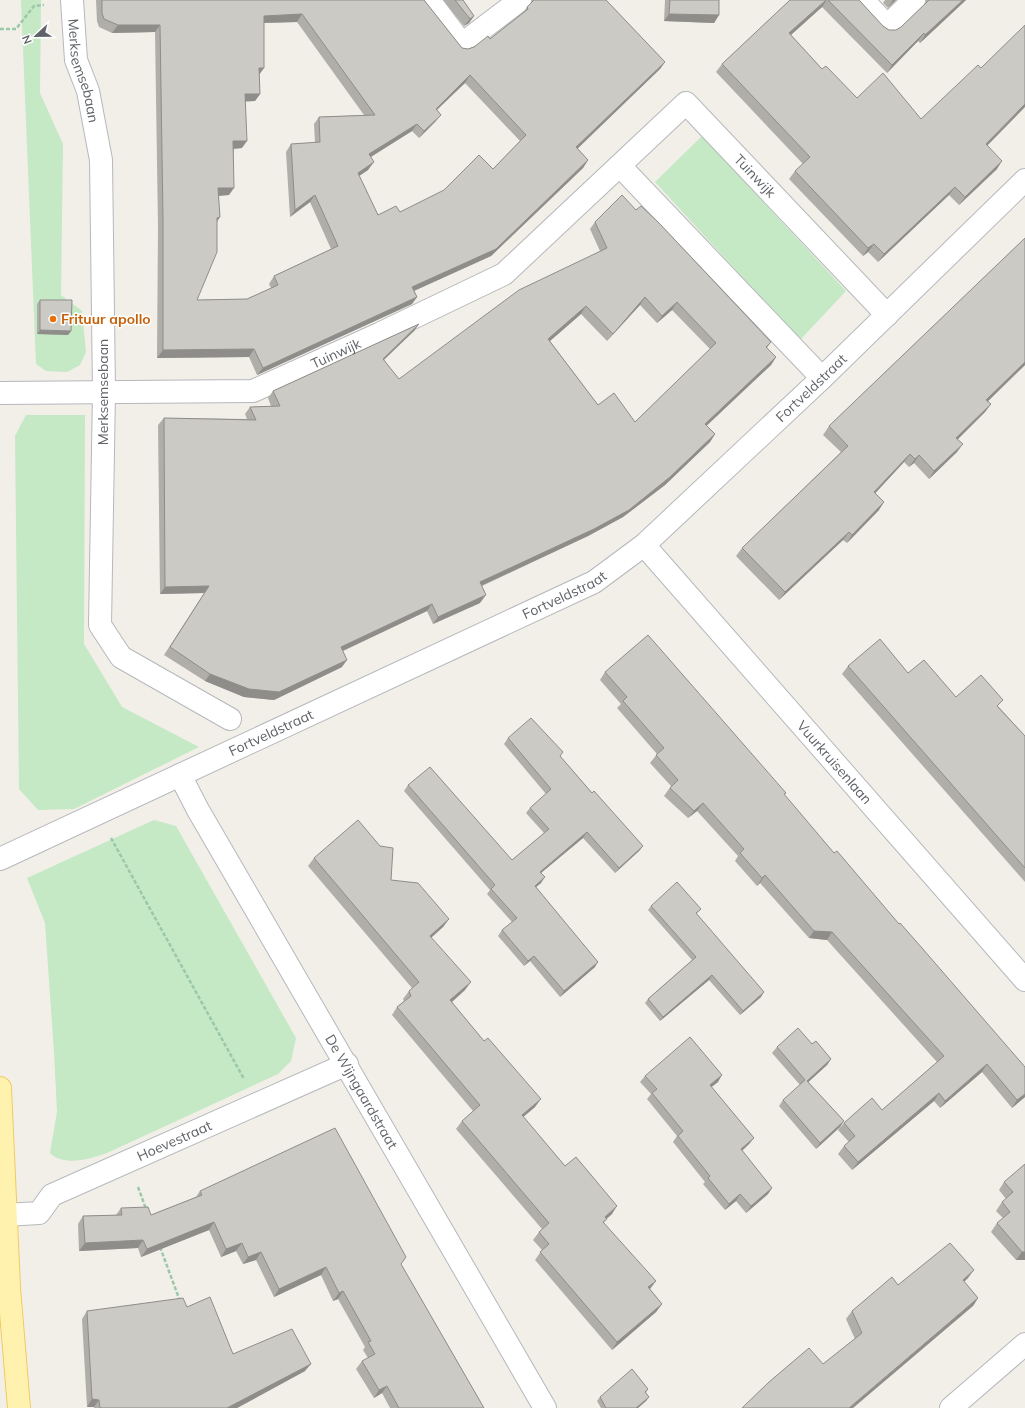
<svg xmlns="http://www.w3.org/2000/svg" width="1025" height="1408" viewBox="0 0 1025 1408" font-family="Mulish,sans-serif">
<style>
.green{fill:#c5e8c5}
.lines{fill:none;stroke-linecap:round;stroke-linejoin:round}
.minor-casing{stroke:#b5b8bc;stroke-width:24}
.major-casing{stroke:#f2c960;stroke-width:24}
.path{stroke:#9cc7a9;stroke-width:2.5;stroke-dasharray:4 2;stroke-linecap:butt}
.minor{stroke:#fff;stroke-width:22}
.major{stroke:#fff2af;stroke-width:22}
.wall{fill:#afaea9;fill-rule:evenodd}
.shaded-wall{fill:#8f8d8a}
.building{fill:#cccac5;stroke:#8f8d8a;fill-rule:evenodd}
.food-dot{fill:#e8710a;stroke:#fff;stroke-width:1.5}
.labels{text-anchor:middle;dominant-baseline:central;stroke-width:3;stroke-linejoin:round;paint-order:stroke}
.street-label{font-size:14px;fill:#5f6368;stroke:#fff}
.food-label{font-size:14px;font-weight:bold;fill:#c56008;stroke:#fff;text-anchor:start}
</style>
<rect width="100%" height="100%" fill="#f1efe8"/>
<!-- green -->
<g class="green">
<polygon points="21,0 41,0 40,93 63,144 61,295 82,311 86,352 80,365 67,372 46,371 36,364"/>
<polygon points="702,136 846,291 800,340 655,182"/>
<polygon points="26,415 85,415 84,644 122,707 199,747 74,809 38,810 19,789 15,436"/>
<path d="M154,820L176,826L296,1038L291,1061L278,1074L107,1153C90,1159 65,1167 50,1153L57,1112L54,1052L45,923L27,878Z"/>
</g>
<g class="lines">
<!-- minor casing -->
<g class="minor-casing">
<g id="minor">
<path id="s1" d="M72,0L76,60L88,91L101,160L104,392L100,625L121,657L230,719"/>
<polyline points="429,0 462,44 520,0"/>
<polyline points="863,0 887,26 914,0"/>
<polyline points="620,166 822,378"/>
<path id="s2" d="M0,393L253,391L379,334L504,274L686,103L887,315"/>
<path id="s3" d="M644,545L1025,980"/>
<path id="s4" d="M180,775L198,810L545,1408"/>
<path id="s5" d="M0,859L594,582L644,545L822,378L1025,180"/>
<path id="s6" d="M5,1215L39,1213L52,1195L347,1064"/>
<polyline points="951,1408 1025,1344"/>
</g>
</g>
<!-- major casing -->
<g class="major-casing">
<polyline id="major" points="0,1088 9,1288 19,1408"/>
</g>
<!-- path -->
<g class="path">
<polyline points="0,29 16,29 34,6 44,5"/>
<polyline points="111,838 244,1079"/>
<polyline points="138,1187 146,1209"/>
<polyline points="160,1247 180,1301"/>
</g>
<!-- minor -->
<use href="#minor" class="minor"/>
<!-- major -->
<use href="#major" class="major"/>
</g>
<!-- wall -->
<g class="wall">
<path d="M96,0H424L462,48L468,49L490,39L523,13L527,7L532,2V0H606L665,62L660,69L577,148L588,160L583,168L491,256L414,291L417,297L412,304L257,375L249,357L157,358L158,227L155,32L112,33L99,27L97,21ZM297,22L364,115L319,117L314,124L315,143L291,144L286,152L290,217L310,202L331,249L274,276L269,284L271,288L247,299L197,300L217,223L219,196L229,195L234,149L242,148L245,101H255L260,94L259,74L264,68V23ZM465,83L520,141L493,169L400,212L378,215L359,176L368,170L371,157L412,131L419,138L435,122L441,115L437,110Z"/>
<polygon points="443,0 463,0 474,16 469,23 464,26"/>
<polygon points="665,0 719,0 719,15 714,23 664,21"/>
<polygon points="790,0 859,0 883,26 889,30 896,30 901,27 926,3 926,0 966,0 920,43 918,41 887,73 822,7 791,35 822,69 857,98 921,119 987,145 997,169 959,205 949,195 878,262 868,252 863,256 789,179 795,171 803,164 716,72 722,64"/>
<polygon points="885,0 896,0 888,8 883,3"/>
<path d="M636,210L771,342L767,348L776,357L771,365L706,426L715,434L710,442L665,485L623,517L588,536L482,586L480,603L433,624L427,611L343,651L342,667L274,700L244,697L205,681L164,655L204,593L160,594L158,425L164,418L247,419L245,414L250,407L271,406L268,398L273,391L419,324L414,331L384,360L399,379L600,251L590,229L595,222ZM640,305L657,323L672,310L710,349L635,422L598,405L550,341L581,314L607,341Z"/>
<polygon points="1025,238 1025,365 988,401 991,404 985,412 958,439 957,452 929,479 914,463 909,467 904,462 875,493 879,510 847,543 843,540 779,600 736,556 742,548 841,452 823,435 829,426"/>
<polygon points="40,300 71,331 68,335 37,334 37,304"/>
<polygon points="848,666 908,673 956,697 999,707 1025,736 1025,882 842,674"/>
<polygon points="605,672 786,793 784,795 1025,1097 1012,1108 982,1072 940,1108 934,1101 852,1170 838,1154 844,1146 849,1142 838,1130 844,1123 882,1110 937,1062 827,940 809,938 760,883 757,886 735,861 738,856 697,811 688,818 664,796 671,786 650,763 657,754 617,708 621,704 600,680"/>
<polygon points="508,738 560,756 592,793 643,846 639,851 615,873 583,838 541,873 541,883 536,887 595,967 560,997 530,961 524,966 498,936 502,930 512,922 487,894 490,890 404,791 408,785 512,860 544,833 526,813 530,808 546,794 504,744"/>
<polygon points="314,858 391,880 449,919 443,927 431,938 465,990 452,1002 535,1107 523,1117 565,1166 612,1214 606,1218 604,1223 650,1289 662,1304 656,1312 612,1350 535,1260 542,1250 533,1240 539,1232 542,1229 456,1129 462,1121 473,1111 392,1015 397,1007 404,1001 403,999 409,991 412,988 308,866"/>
<polygon points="651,906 701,909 696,914 761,997 740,1015 709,980 660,1021 645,1003 648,999 692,960 648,910"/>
<polygon points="812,1044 831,1059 827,1065 808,1082 844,1121 840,1127 816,1149 779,1106 783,1100 800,1085 772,1053 777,1047"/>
<polygon points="645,1076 718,1082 711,1087 754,1138 749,1144 742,1151 772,1188 768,1194 746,1213 736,1201 725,1210 703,1184 705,1182 673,1142 677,1136 647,1099 651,1094 640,1082"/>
<polygon points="1025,1164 1025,1260 1016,1260 991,1232 997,1223 1003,1218 996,1211 1002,1202 1006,1199 999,1190 1004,1182"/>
<polygon points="200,1191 401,1264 484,1408 390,1408 382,1393 374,1398 356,1369 362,1361 368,1358 363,1350 365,1347 338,1299 333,1301 321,1275 274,1297 256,1260 243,1264 236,1251 221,1257 209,1230 141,1257 138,1248 79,1251 78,1224 83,1216 116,1215 121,1208 151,1215 196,1197"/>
<polygon points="968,1278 964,1282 978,1298 973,1306 823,1364 855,1339 846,1319 852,1311 898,1285"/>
<polygon points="187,1307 233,1354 305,1371 237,1408 94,1408 94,1407 87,1407 82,1319 87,1311"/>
<polygon points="648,1389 646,1393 649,1397 646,1401 638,1408 601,1408 597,1401 600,1397"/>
</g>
<!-- shaded-wall -->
<g class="shaded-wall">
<polygon points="827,0 822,7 784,41 789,33"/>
<polygon points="893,0 896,0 888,8"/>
<polygon points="963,0 966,0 920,43 925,35"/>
<polygon points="302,14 297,22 259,23 264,16"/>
<polygon points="669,14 719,15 714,23 664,21"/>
<polygon points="474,16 469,23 464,26 470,19"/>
<polygon points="118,25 160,25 155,32 112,33"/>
<polygon points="924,33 918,41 887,73 892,65"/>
<polygon points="665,62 660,69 571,155 576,147"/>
<polygon points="259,68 264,68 259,75"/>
<polygon points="470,75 465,83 430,116 436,109"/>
<polygon points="245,94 260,94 255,101 240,102"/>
<polygon points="1025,104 1025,107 981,152 986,144"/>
<polygon points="441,115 435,122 419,138 424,131"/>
<polygon points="417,124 412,131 364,161 369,154"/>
<polygon points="233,141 247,141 242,148 228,149"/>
<polygon points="588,160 583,168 491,256 407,294 412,287"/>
<polygon points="1002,161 997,169 959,205 965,197"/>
<polygon points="374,162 368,170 353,180 358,173"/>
<polygon points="955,187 949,195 878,262 884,254"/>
<polygon points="218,188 234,188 229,195 213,196"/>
<polygon points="315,195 310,202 290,217 295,210"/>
<polygon points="220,217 215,225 217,218"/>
<polygon points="874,244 868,252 863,256 868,248"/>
<polygon points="417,297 412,304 257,375 263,368"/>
<polygon points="645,297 640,305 607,341 613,334"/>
<polygon points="677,302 672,310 657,323 662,316"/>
<polygon points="586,306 581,314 543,347 548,339"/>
<polygon points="419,324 414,331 377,366 383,359"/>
<polygon points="40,330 71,331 68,335 37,334"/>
<polygon points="254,349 249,357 157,358 163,350"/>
<polygon points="776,357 771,365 700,432 705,424"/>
<polygon points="1025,362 1025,365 981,408 986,400"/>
<polygon points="991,404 985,412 951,446 956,438"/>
<polygon points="715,434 710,442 665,485 623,517 588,536 474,589 480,582"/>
<polygon points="963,444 957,452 929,479 934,471"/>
<polygon points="910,454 904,462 869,500 874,492"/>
<polygon points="919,455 914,463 909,467 915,459"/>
<polygon points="884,502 879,510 847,543 852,535"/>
<polygon points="849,532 843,540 779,600 785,592"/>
<polygon points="209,586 204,593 160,594 165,587"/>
<polygon points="486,595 480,603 433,624 438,617"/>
<polygon points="432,604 427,611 336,654 341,647"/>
<polygon points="347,660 342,667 274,700 244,697 205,681 210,674"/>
<polygon points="703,803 697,811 688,818 694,811"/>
<polygon points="587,832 583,838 536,877 540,872"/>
<polygon points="643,846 639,851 615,873 619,868"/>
<polygon points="765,875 760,883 757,886 762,878"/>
<polygon points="545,877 541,883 531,891 535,886"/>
<polygon points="449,919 443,927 424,944 430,936"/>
<polygon points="814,931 832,932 827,940 809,938"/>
<polygon points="534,956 530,961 524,966 528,961"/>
<polygon points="598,962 595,967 560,997 564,991"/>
<polygon points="712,975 709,980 660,1021 663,1017"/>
<polygon points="471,982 465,990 445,1008 450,1000"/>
<polygon points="764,992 761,997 740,1015 743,1011"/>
<polygon points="831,1059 827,1065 803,1087 807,1081"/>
<polygon points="987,1064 982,1072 940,1108 945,1101"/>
<polygon points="722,1075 718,1082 705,1092 710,1085"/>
<polygon points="939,1093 934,1101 852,1170 858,1162"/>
<polygon points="1025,1094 1025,1097 1012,1108 1017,1100"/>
<polygon points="541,1099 535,1107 516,1123 522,1115"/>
<polygon points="844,1121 840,1127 816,1149 820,1143"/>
<polygon points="754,1138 749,1144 736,1156 741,1149"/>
<polygon points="772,1188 768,1194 746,1213 751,1206"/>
<polygon points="740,1194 736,1201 725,1210 729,1204"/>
<polygon points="617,1206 612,1214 600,1225 605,1217"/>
<polygon points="214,1222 209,1230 141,1257 147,1249"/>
<polygon points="143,1240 138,1248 79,1251 85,1243"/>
<polygon points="242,1243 236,1251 221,1257 226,1249"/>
<polygon points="261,1252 256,1260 243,1264 248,1257"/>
<polygon points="1022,1252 1025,1252 1025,1260 1016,1260"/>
<polygon points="326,1267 321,1275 274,1297 279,1289"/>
<polygon points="974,1270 968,1278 957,1288 963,1280"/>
<polygon points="656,1281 650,1289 642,1295 648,1287"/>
<polygon points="343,1291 338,1299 333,1301 339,1293"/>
<polygon points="978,1298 973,1306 853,1408 849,1408"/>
<polygon points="662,1304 656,1312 612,1350 617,1342"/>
<polygon points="311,1364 305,1371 237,1408 227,1408"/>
<polygon points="387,1386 382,1393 374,1398 379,1390"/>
<polygon points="649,1397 646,1401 638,1408 636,1408"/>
<polygon points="92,1399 99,1400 94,1407 87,1407"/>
</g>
<!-- building -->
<g class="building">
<path d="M102,0H424L462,48L468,49L474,47L488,36L490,39L528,9L527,7L534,0H606L665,62L576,147L588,160L496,249L412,287L417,297L263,368L254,349L163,350V219L160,25H118L104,19L102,13ZM302,14L375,115L319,117L320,142L291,144L295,210L315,195L338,246L274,276L278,285L247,299L197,300L217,252V218L220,217L218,188H234L233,141H247L245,94H260L259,68H264V16ZM470,75L526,135L493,169L479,155L444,190L400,212L396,206L378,215L358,173L374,162L369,154L417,124L424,131L441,115L436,109Z"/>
<polygon points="455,0 463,0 474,16 470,19"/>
<polygon points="670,0 719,0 719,15 669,14"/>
<polygon points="790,0 826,0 789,33 822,69 826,66 857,98 883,73 921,119 978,65 981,68 1025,25 1025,104 986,144 1002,161 965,197 955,187 884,254 874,244 868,248 795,171 810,157 722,64"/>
<polygon points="828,0 859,0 883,26 889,30 896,30 901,27 929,0 963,0 925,35 924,33 892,65"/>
<path d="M622,195L636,210L641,206L659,223L771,342L766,347L776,357L705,424L715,434L670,477L629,510L594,529L480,582L486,595L438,617L432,604L341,647L347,660L279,692L249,689L210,674L170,647L209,586L165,587L164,418L256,420L250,407L280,406L273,391L419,324L383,359L399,379L519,290L607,248L595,222ZM645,297L662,316L677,302L716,343L635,422L614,393L598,405L548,339L586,306L613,334Z"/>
<polygon points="1025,238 1025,362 986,400 991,404 956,438 963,444 934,471 919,455 915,459 910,454 874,492 884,502 852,535 849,532 785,592 742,548 848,446 829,426"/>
<polygon points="40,300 72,300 71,331 40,330"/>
<polygon points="648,635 786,793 784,794 834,853 837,851 899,924 900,923 922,948 1025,1067 1025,1094 1017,1100 987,1064 945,1101 939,1093 858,1162 844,1146 855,1136 844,1123 872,1098 882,1110 944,1056 832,932 814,931 765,875 762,878 740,853 744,849 703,803 694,811 670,788 678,780 656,755 664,748 623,701 627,697 605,672"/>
<polygon points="880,639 908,673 924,660 956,697 981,675 1003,700 997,706 1025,736 1025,868 848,666"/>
<polygon points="531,718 563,752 560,756 592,793 594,791 643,846 619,868 587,832 540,872 545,877 535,886 598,962 564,991 534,956 528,961 502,930 517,918 491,889 495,885 408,785 430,767 512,860 549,829 530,808 551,789 508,738"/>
<polygon points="358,820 380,846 393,848 391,880 418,883 449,919 430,936 471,982 450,1000 484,1041 488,1038 541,1099 522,1115 565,1166 576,1157 617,1206 605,1217 607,1219 603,1222 656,1281 648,1287 662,1304 617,1342 540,1252 549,1244 539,1232 549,1223 462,1121 480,1105 397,1007 411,996 409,991 419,982 314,858"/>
<polygon points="677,882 701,909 696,913 764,992 743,1011 712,975 663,1017 648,999 696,957 651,906"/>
<polygon points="798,1028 812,1044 816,1041 831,1059 807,1081 844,1121 820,1143 783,1100 805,1080 777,1047"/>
<polygon points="690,1037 722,1075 710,1085 754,1138 741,1149 772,1188 751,1206 740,1194 729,1204 708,1178 710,1176 678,1136 683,1131 652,1093 657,1089 645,1076"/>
<polygon points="335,1128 406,1257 401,1264 484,1408 399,1408 387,1386 379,1390 362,1361 375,1354 368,1342 371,1341 343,1291 339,1293 326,1267 279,1289 261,1252 248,1257 242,1243 226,1249 214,1222 147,1249 143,1240 85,1243 83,1216 122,1215 121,1208 148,1207 151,1215 202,1195 200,1191"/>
<polygon points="1025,1164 1025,1252 1022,1252 997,1223 1010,1212 1002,1202 1013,1192 1004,1182"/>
<polygon points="950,1243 974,1270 963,1280 978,1298 849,1408 742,1408 769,1382 809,1348 823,1364 862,1333 852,1311 892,1277 898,1285"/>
<polygon points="210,1297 233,1354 292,1329 311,1364 227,1408 100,1408 99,1400 92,1399 87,1311 183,1298 187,1307"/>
<polygon points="632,1369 648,1389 645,1392 649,1397 636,1408 606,1408 600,1397"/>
</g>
<!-- markers -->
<circle class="food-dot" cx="53" cy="319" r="4"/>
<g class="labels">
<!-- street labels -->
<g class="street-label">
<text stroke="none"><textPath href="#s1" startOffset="72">Merksemsebaan</textPath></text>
<text stroke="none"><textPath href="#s2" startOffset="880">Tuinwijk</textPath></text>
<text stroke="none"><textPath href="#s2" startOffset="344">Tuinwijk</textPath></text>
<text stroke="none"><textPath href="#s5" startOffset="947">Fortveldstraat</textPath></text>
<text transform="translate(103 392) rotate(-90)">Merksemsebaan</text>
<text stroke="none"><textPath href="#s5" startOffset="623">Fortveldstraat</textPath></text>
<text stroke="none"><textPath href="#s5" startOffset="299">Fortveldstraat</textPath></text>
<text stroke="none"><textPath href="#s3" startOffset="289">Vuurkruisenlaan</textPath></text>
<text stroke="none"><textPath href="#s4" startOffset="365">De Wijngaardstraat</textPath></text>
<text stroke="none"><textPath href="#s6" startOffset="190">Hoevestraat</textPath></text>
</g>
<!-- food labels -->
<g class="food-label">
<text x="61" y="319">Frituur apollo</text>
</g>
</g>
<!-- north arrow -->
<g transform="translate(36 36) rotate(248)" stroke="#ffffff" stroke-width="3" paint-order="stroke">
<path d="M0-3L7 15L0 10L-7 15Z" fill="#5f6368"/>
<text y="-6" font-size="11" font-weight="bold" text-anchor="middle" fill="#5f6368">N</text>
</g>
</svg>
